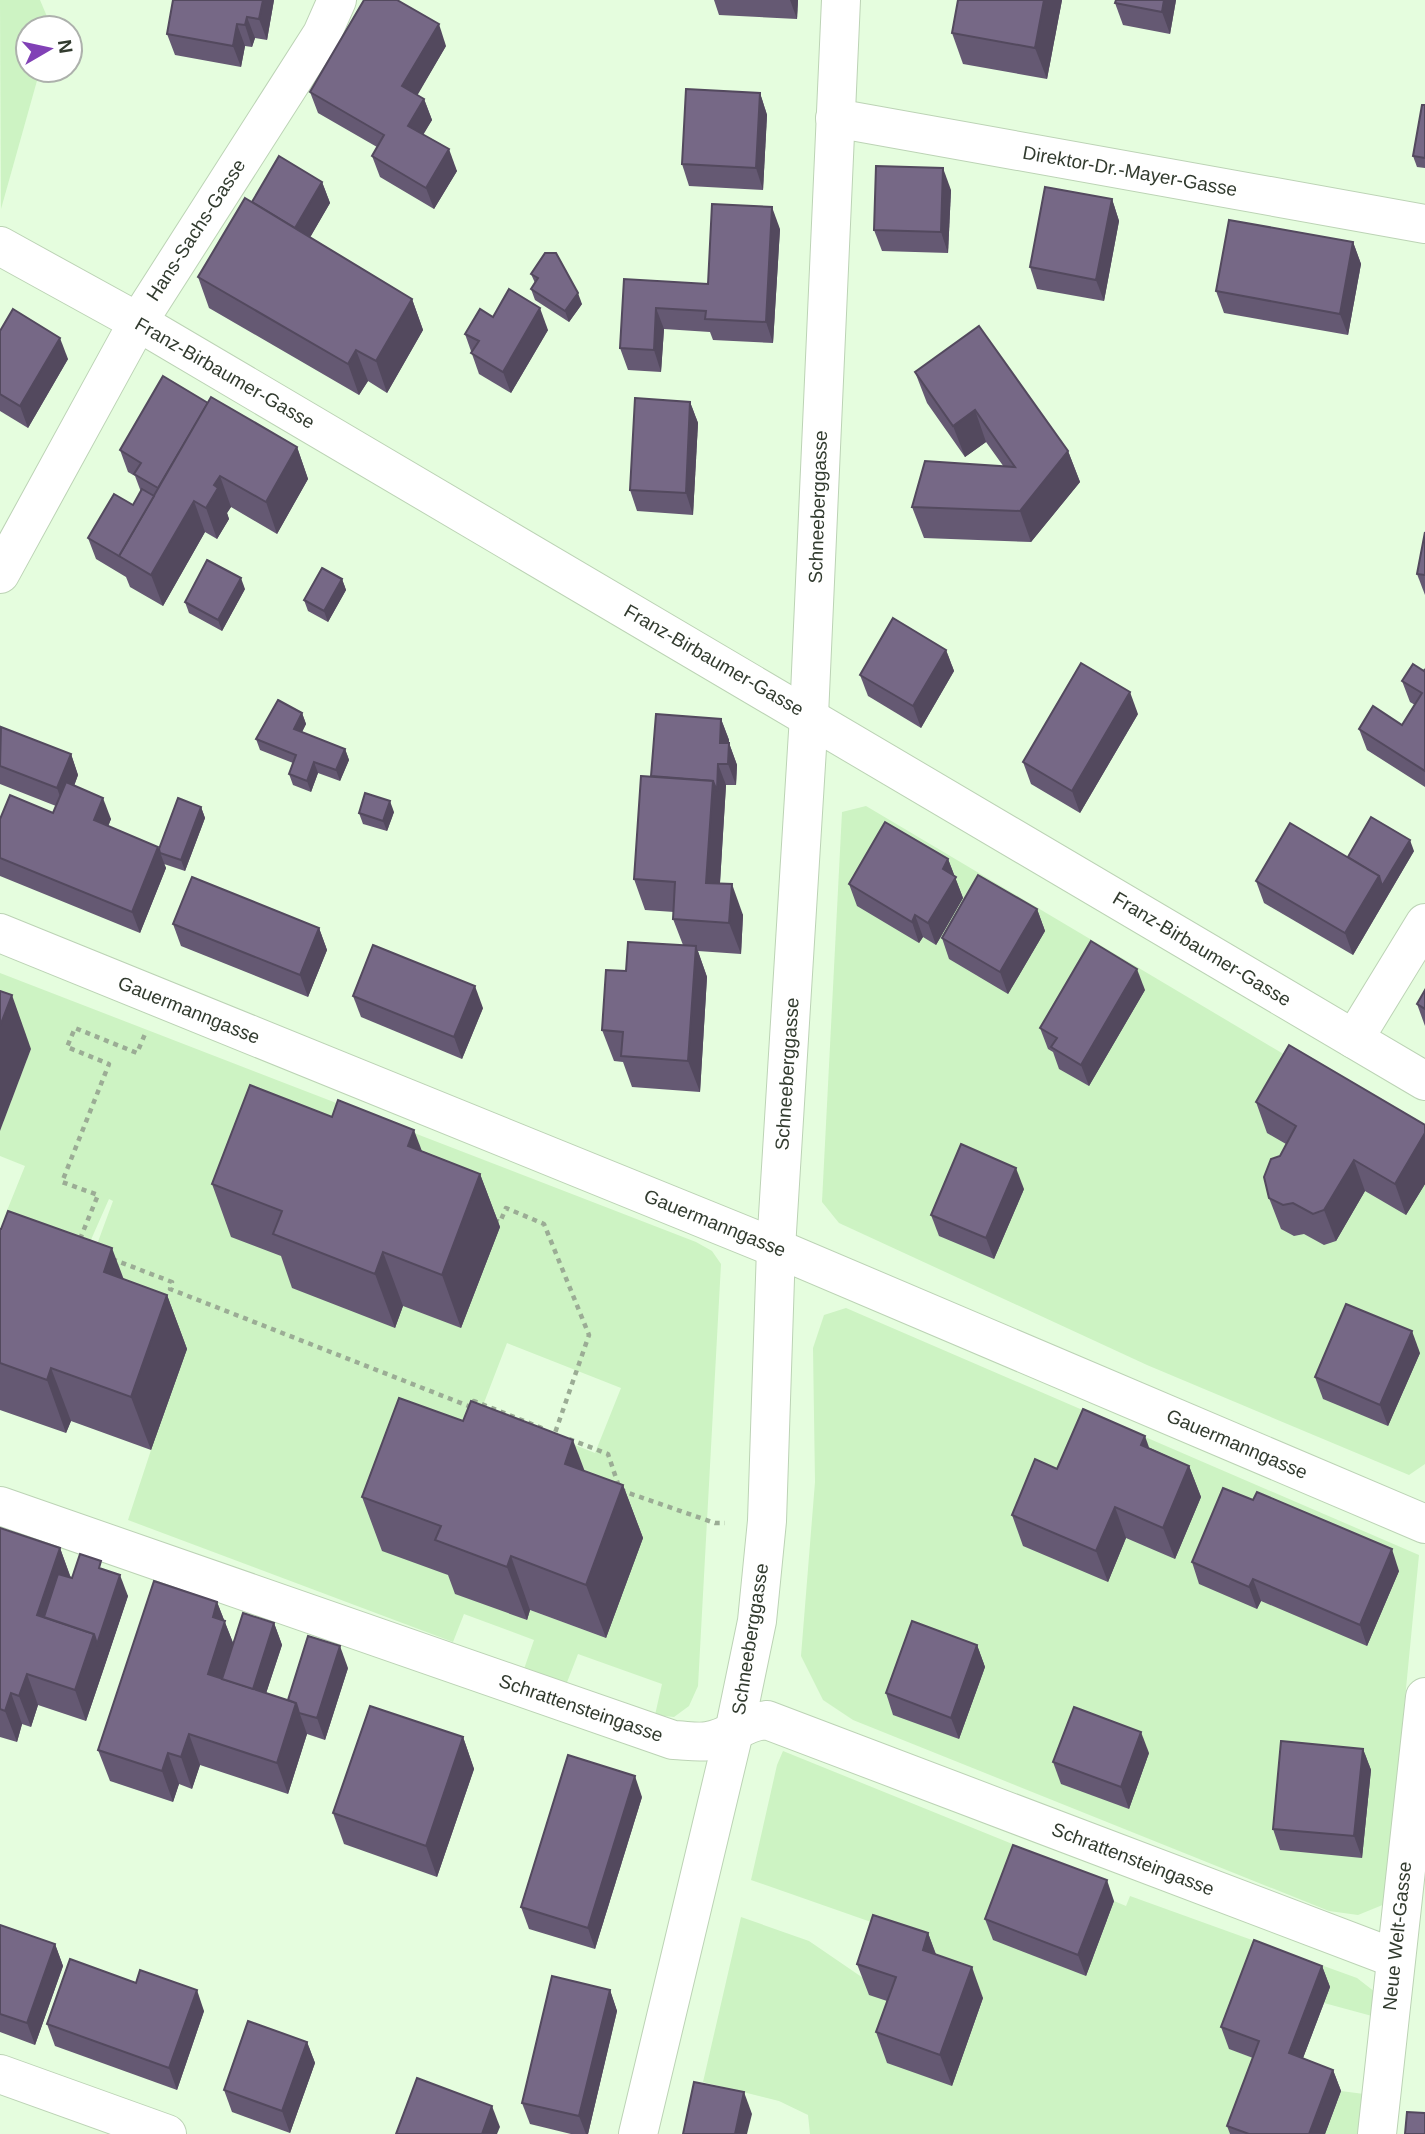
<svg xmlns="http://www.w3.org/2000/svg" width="1425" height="2134" viewBox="0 0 1425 2134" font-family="Arial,sans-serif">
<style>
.green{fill:#cdf3c3;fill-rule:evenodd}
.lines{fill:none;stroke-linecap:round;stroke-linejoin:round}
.street-casing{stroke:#bcd3b5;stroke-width:40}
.path{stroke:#9bac95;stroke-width:4.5;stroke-dasharray:5 5;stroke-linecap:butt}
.street{stroke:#fff;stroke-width:38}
.wall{fill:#655973}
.shaded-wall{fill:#53495e}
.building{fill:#766886;stroke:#53495e;stroke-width:2}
.labels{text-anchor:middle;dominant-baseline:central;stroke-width:7;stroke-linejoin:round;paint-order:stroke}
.street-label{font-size:19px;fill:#323b2f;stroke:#fff}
</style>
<rect width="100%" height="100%" fill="#e5fdde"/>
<!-- green -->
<g class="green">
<polygon points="0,0 40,0 51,26 28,28 28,70 40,70 1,209"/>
<polygon points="866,806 1302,1065 1425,1142 1425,1464 1409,1475 1147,1365 839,1223 822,1202 842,812"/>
<path d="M0,973L696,1242L712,1251L721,1264L698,1686L689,1706L674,1717L655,1715L662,1684L578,1654L566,1685L524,1669L534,1640L464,1614L453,1642L128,1520L151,1450L92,1258L113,1201L109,1199L90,1242L6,1213L25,1166L0,1156V1131L31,1049L0,1037ZM507,1343L621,1388L595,1453L482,1408ZM461,1580L606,1638L530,1610L526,1620Z"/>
<polygon points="846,1308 1419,1555 1385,1904 1358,1915 1329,1911 853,1720 823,1700 801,1656 815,1482 813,1348 824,1315"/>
<polygon points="783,1751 1052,1860 1086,1976 1114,1901 1126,1906 1130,1896 1357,1978 1375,1992 1372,2016 1324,2003 1230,2049 1267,2063 1240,2134 810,2134 808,2115 779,2101 703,2082 741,1917 809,1941 907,2008 952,2085 983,1999 891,1929 751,1880 777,1765"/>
<polygon points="1341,2091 1364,2094 1358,2134 1325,2134"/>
</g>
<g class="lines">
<!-- street casing -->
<g class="street-casing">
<g id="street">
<polyline points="835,118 1425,224"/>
<polyline points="0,246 138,322 1425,1081"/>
<polyline points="0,574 138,322 322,34 337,0"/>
<polyline points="0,933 776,1248 1425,1524"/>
<polyline points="1354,1039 1425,923"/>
<path d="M0,1506L673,1740C684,1740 697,1743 708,1741C732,1737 742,1722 767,1720L1394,1958"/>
<polyline points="0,2074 167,2134"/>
<polyline points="638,2134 734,1732 757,1621 767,1521 776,1248 809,716 841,0"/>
<polyline points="1377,2134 1425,1697"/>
</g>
</g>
<!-- path -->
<g class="path">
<polyline points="494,1220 500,1222 506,1208 544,1224 589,1335 555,1433"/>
<polyline points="80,1239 98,1195 62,1182 109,1064 67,1047 75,1028 137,1053 145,1034"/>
<polyline points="112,1259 172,1282 170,1289 471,1407 474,1401 544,1429"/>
<polyline points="569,1439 608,1454 620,1490 715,1523 725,1523"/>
</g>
<!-- street -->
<use href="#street" class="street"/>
</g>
<!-- wall -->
<g class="wall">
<polygon points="173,0 274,0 267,40 255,38 252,47 245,46 241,67 175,55 167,34"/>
<polygon points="714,0 798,0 797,19 719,15"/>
<polygon points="1062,0 1047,79 963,64 952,33"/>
<polygon points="1176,0 1170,34 1123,25 1115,3"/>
<polygon points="446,46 417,95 424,99 432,120 423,134 457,171 434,209 380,177 372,156 377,147 318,113 310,92"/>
<polygon points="760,93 767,115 763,190 689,186 682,164"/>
<polygon points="1425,105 1425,168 1417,167 1413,156"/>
<polygon points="322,182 330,203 310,237 412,299 423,330 387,393 368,381 359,395 209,308 198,277 252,202"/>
<polygon points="951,190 948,253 882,251 874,230"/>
<polygon points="1112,199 1119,221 1104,301 1037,289 1030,267"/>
<polygon points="780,229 773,343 713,340 710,332 664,329 661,372 628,370 620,348 624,279 708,284"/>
<polygon points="1353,242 1361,264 1348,335 1224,313 1216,291"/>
<polygon points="531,274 582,304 569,322 535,300 531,289 535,283"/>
<polygon points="493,317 548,330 511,393 479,374 465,334"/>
<polygon points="0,331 68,359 28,428 0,411"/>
<polygon points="915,372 1068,451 1080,482 1031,542 924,538 912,507 1004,467 986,442 965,457 927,403"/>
<polygon points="690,402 698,423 693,515 637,511 630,490"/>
<polygon points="208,403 297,447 308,479 277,534 231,507 227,513 229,519 217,539 205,532 163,606 130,587 126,577 96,559 88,538 133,505 141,492 135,476 128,472 120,450"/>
<polygon points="1425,532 1425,595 1417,574"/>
<polygon points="342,579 346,590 328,622 308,611 304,600"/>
<polygon points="245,589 222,631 189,613 185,602"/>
<polygon points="946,650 954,671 921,728 868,696 860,675"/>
<polygon points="1425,669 1425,787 1367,750 1359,729 1402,725 1415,705 1410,702 1402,681 1424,671"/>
<polygon points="302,713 306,724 302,732 345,749 349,760 340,781 318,773 311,792 293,785 289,774 293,763 260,750 256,739"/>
<polygon points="1138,714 1080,813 1031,784 1023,762"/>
<polygon points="721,719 729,740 729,743 737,765 736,785 726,785 720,883 743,915 741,954 698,951 707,977 700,1092 632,1087 623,1062 614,1061 602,1030 626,971 683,945 673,919 674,912 645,910 634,879 651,777"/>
<polygon points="0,729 71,754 78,775 74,786 111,819 108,826 159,849 201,807 205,818 185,871 164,864 166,868 140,933 0,876 0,819 53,813 56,806 0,784"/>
<polygon points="394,812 387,831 363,824 359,813"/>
<polygon points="1414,851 1353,955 1264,903 1256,881 1348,857"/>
<polygon points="948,859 963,898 936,945 923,937 919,943 857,906 849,884"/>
<polygon points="1037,909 1045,931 1008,994 949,959 942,938"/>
<polygon points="173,924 319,928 327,950 308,997 181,946"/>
<polygon points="1145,990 1089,1086 1059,1069 1053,1052 1048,1049 1040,1028"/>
<polygon points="1425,990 1425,1026 1417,1004"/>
<polygon points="353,996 483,1008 462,1059 361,1017"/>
<polygon points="1256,1102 1425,1125 1425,1184 1406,1215 1365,1191 1336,1241 1324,1245 1304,1234 1294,1236 1281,1229 1269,1198 1286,1144 1267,1133"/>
<polygon points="422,1151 480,1174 500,1227 461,1328 403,1306 395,1328 292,1288 281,1256 231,1237 212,1184"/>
<polygon points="1024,1189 994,1259 939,1236 931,1215"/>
<polygon points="0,1229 124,1280 167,1295 187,1349 151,1450 71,1421 66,1433 0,1410"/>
<polygon points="1420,1353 1388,1426 1323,1399 1315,1377"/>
<polygon points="1150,1448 1189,1466 1201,1497 1175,1559 1126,1538 1108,1582 1023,1546 1012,1515 1057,1469"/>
<polygon points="585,1471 623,1485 643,1538 606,1638 530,1610 527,1620 455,1594 448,1575 382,1551 362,1497"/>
<polygon points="0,1528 60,1548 71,1578 105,1570 128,1596 86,1721 38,1705 31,1727 22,1724 17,1742 0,1737"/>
<polygon points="1192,1562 1399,1571 1367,1646 1261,1601 1257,1609 1199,1584"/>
<polygon points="217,1602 233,1643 274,1623 282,1645 266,1693 288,1700 348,1668 325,1740 307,1734 288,1794 200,1765 192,1789 179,1784 173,1802 110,1781 98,1750"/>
<polygon points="977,1645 985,1667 959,1739 893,1715 886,1693"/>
<polygon points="463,1737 474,1769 437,1877 344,1844 333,1813"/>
<polygon points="1363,1749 1371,1770 1362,1858 1280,1850 1273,1829"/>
<polygon points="1149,1753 1129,1809 1061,1784 1053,1762"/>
<polygon points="642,1797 595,1949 529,1929 521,1907"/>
<polygon points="1114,1901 1086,1976 993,1940 985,1919"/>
<polygon points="0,1925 55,1944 63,1966 35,2045 0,2032"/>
<polygon points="928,1933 936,1954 983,1998 952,2086 887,2063 876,2032 887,2001 869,1995 857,1964"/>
<polygon points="1322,1966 1330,1987 1303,2058 1333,2070 1341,2091 1325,2134 1230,2134 1227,2126 1253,2058 1229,2049 1221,2027"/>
<polygon points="136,1983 204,2011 177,2090 55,2046 47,2024"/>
<polygon points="610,1990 617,2011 588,2134 571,2134 530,2124 522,2103"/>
<polygon points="307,2042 315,2063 290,2133 232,2112 224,2090"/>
</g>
<!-- shaded-wall -->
<g class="shaded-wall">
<polygon points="263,0 274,0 267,40 259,19"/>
<polygon points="790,0 798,0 797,19"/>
<polygon points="1044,0 1062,0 1047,79 1035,48"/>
<polygon points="1164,0 1176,0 1170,34 1162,12"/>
<polygon points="247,17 255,38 252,47 245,25"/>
<polygon points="237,24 245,46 241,67 233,46"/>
<polygon points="439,24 446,46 410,108 402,86"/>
<polygon points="760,93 767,115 763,190 756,168"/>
<polygon points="424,99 432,120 416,147 408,126"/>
<polygon points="449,149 457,171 434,209 426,188"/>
<polygon points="943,168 951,190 948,253 941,232"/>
<polygon points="322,182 330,203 300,255 292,234"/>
<polygon points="1112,199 1119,221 1104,301 1096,280"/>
<polygon points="772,207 780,229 773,343 766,322"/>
<polygon points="1353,242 1361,264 1348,335 1340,314"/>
<polygon points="578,293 582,304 569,322 565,311"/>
<polygon points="412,299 423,330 387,393 376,361"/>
<polygon points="540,308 548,330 511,393 503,372"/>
<polygon points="656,308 664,329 661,372 654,350"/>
<polygon points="60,338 68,359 28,428 20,406"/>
<polygon points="356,350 368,381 359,395 348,364"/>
<polygon points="690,402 698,423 693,515 686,493"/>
<polygon points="975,410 986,442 965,457 953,426"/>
<polygon points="297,447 308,479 277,534 266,502"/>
<polygon points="1068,451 1080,482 1031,542 1020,511"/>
<polygon points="220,476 231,507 227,513 229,519 217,539 206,508 214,485"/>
<polygon points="194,501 205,532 163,606 151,575"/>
<polygon points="241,578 245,589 222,631 218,620"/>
<polygon points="342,579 346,590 328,622 324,611"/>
<polygon points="946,650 954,671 921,728 913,706"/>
<polygon points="1130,692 1138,714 1080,813 1072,791"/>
<polygon points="302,713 306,724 298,740 294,729"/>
<polygon points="721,719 729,740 728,764 720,743"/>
<polygon points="729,743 737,765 736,785 728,764"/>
<polygon points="345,749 349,760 340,781 336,770"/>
<polygon points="71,754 78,775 65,810 57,788"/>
<polygon points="314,762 318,773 311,792 307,781"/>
<polygon points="718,764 726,785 718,914 706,883 713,781"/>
<polygon points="103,798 111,819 102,842 94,820"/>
<polygon points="390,801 394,812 387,831 383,821"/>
<polygon points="201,807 205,818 185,871 181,860"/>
<polygon points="1410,840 1414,851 1353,955 1345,933 1379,876"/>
<polygon points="158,847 166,868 140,933 132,912"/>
<polygon points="948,859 963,898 936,945 928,923 943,869"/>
<polygon points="732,884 743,915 741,954 729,923"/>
<polygon points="1037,909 1045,931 1008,994 1000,972"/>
<polygon points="915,915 923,937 919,943 912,922"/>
<polygon points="319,928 327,950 308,997 300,975"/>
<polygon points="696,946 707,977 700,1092 688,1061"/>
<polygon points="1137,969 1145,990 1089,1086 1081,1065"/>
<polygon points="475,986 483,1008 462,1059 454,1037"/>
<polygon points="12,995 31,1049 0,1131 0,1026"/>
<polygon points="414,1130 434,1183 408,1146"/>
<polygon points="1425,1133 1425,1184 1406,1215 1395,1184"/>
<polygon points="1354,1160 1365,1191 1336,1241 1324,1210"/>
<polygon points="1016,1168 1024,1189 994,1259 986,1238"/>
<polygon points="480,1174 500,1227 461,1328 442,1275"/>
<polygon points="112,1248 132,1301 104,1272"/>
<polygon points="383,1252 403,1306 395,1328 375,1274"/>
<polygon points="167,1295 187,1349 151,1450 131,1397"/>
<polygon points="1412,1331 1420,1353 1388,1426 1380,1405"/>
<polygon points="51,1368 71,1421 66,1433 47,1380"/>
<polygon points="1145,1436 1156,1467 1141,1445"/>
<polygon points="573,1440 593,1493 565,1464"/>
<polygon points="1189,1466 1201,1497 1175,1559 1163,1528"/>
<polygon points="623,1485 643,1538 606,1638 586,1585"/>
<polygon points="1115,1507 1126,1538 1108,1582 1096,1551"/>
<polygon points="60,1548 71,1579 54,1629 37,1615"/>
<polygon points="1392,1549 1399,1571 1367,1646 1360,1625"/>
<polygon points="511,1556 530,1610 527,1620 507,1567"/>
<polygon points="120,1575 128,1596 105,1665 97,1644"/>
<polygon points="1253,1579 1261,1601 1257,1609 1249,1587"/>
<polygon points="217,1602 237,1653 225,1688 208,1674 213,1617"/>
<polygon points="274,1623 282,1645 258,1718 250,1697"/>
<polygon points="94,1634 105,1665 86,1721 75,1690"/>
<polygon points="977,1645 985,1667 959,1739 951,1718"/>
<polygon points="340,1646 348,1668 325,1740 317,1718"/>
<polygon points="27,1674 38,1705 31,1727 19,1696"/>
<polygon points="11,1693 22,1724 17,1742 5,1711"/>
<polygon points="296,1703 307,1734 288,1794 277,1763"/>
<polygon points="1141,1732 1149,1753 1129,1809 1121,1787"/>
<polygon points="189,1734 200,1765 192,1789 181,1757"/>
<polygon points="463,1737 474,1769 437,1877 426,1846"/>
<polygon points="1363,1749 1371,1770 1362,1858 1354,1836"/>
<polygon points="168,1753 179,1784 173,1802 162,1771"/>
<polygon points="635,1776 642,1797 595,1949 588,1928"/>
<polygon points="1107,1880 1114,1901 1086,1976 1078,1955"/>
<polygon points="928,1933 939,1964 923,1950"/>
<polygon points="55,1944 63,1966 35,2045 27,2023"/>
<polygon points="1322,1966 1330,1987 1297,2074 1289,2053"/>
<polygon points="972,1967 983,1998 952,2086 940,2055"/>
<polygon points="197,1990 204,2011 177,2090 169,2068"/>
<polygon points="610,1990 617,2011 588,2134 586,2134 579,2116"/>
<polygon points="307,2042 315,2063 290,2133 282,2111"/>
<polygon points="1333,2070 1341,2091 1325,2134 1309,2134"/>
<polygon points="744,2092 752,2114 747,2134 735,2134"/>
<polygon points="492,2106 500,2127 497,2134 482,2134"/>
</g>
<!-- building -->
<g class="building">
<polygon points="173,0 263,0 259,19 247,17 245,25 237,24 233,46 167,34"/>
<polygon points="364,0 397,0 439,24 402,86 424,99 408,126 449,149 426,188 372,156 384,135 310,92"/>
<polygon points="958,0 1044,0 1035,48 952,33"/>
<polygon points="1116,0 1164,0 1162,12 1115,3"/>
<polygon points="686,89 760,93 756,168 682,164"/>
<polygon points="1422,105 1425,105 1425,158 1413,156"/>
<polygon points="279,156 322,182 295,228 252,202"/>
<polygon points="876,166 943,168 941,232 874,230"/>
<polygon points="1045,187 1112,199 1096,280 1030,267"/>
<polygon points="245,198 412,299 376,361 356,350 348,364 198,277"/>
<polygon points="712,204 772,207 766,322 705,319 706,311 656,308 654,350 620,348 624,279 708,284"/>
<polygon points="1229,220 1353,242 1340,314 1216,291"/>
<polygon points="545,253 556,253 578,293 565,311 531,289 538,278 531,274"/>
<polygon points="509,289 540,308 503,372 471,353 479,341 465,334 480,309 493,317"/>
<polygon points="13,309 60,338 20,406 0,394 0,331"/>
<polygon points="979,326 1068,451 1020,511 912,507 925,461 1015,467 975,410 953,426 915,372"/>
<polygon points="163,376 208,403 158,488 134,474 141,463 120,450"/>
<polygon points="211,397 297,447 266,502 220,476 214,485 218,488 206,508 194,501 151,575 119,556"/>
<polygon points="635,398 690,402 686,493 630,490"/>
<polygon points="142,489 154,496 119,556 88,538 114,494 133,505"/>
<polygon points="1425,532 1425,575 1417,574"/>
<polygon points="207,560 241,578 218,620 185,602"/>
<polygon points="322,568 342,579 324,611 304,600"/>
<polygon points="893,618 946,650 913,706 860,675"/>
<polygon points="1081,663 1130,692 1072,791 1023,762"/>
<polygon points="1413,664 1424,671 1425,669 1425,771 1359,729 1373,706 1402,725 1422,693 1402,681"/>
<polygon points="278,700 302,713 294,729 345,749 336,770 314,762 307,781 289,774 296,755 256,739"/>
<polygon points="656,714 721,719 720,743 729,743 728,764 718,764 717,791 713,781 651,776"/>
<polygon points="1,727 71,754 57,788 0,766"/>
<polygon points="641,776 713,781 706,883 732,884 729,923 673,919 675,882 634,879"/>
<polygon points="66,782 103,798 94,820 158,847 132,912 0,858 0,819 10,795 53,813"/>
<polygon points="365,793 390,801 383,821 359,813"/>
<polygon points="178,798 201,807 181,860 160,853 159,849"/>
<polygon points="1371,817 1410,840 1382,886 1379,876 1348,857"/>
<polygon points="885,822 948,859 943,869 956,877 928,923 915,915 912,922 849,884"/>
<polygon points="1290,823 1379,876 1345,933 1256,881"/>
<polygon points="978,875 1037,909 1000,972 942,938"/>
<polygon points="192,877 319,928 300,975 173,924"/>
<polygon points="1091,941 1137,969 1081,1065 1051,1047 1057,1038 1040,1028"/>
<polygon points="628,942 696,946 688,1061 621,1056 623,1032 602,1030 606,970 626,971"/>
<polygon points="373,945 475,986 454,1037 353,996"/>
<polygon points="1425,990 1425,1009 1417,1004"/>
<polygon points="0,991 12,995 0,1026"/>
<polygon points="1289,1045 1425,1125 1425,1133 1395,1184 1354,1160 1324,1210 1313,1214 1293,1203 1283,1205 1269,1198 1264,1177 1271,1159 1280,1156 1296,1126 1256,1102"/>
<polygon points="250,1085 332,1117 338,1100 414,1130 408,1146 480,1174 442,1275 383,1252 375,1274 273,1234 282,1211 212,1184"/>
<polygon points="961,1144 1016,1168 986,1238 931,1215"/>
<polygon points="8,1211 112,1248 104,1272 167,1295 131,1397 51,1368 47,1380 0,1363 0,1229 1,1229"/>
<polygon points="1346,1304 1412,1331 1380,1405 1315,1377"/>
<polygon points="399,1398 463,1421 471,1401 573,1440 565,1464 623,1485 586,1585 511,1556 507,1567 435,1540 441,1526 362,1497"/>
<polygon points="1083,1409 1145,1436 1141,1445 1189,1466 1163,1528 1115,1507 1096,1551 1012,1515 1035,1459 1057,1469"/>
<polygon points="1223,1488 1253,1500 1257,1492 1392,1549 1360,1625 1253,1579 1249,1587 1192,1562"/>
<polygon points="0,1528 60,1548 37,1615 94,1634 75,1690 27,1674 19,1696 11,1693 5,1711 0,1709"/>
<polygon points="80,1554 101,1561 99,1568 120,1575 97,1644 94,1634 44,1617 58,1574 72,1578"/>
<polygon points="154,1581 217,1602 213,1617 225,1621 208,1674 296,1703 277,1763 189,1734 181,1757 168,1753 162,1771 98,1750"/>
<polygon points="243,1613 274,1623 253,1689 222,1679"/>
<polygon points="912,1621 977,1645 951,1718 886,1693"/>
<polygon points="308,1636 340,1646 317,1718 299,1713 296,1703 288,1700"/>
<polygon points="370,1706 463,1737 426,1846 333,1813"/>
<polygon points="1074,1707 1141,1732 1121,1787 1053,1762"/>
<polygon points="1281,1741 1363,1749 1354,1836 1273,1829"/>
<polygon points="568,1755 635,1776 588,1928 521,1907"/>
<polygon points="1013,1845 1107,1880 1078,1955 985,1919"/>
<polygon points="873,1915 928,1933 923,1950 972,1967 940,2055 876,2032 896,1977 857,1964"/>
<polygon points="0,1925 55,1944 27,2023 0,2014"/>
<polygon points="1254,1940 1322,1966 1289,2053 1333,2070 1309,2134 1249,2134 1227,2126 1259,2041 1221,2027"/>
<polygon points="70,1959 136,1983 140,1970 197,1990 169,2068 47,2024"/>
<polygon points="552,1976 610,1990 579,2116 522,2103"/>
<polygon points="248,2021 307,2042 282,2111 224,2090"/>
<polygon points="417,2078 492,2106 482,2134 396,2134"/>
<polygon points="694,2082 744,2092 735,2134 683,2134"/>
<polygon points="1407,2112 1425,2113 1425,2134 1405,2134"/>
</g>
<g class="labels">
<!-- street labels -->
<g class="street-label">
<text transform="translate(1130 171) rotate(10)">Direktor-Dr.-Mayer-Gasse</text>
<text transform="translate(196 230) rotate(-57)">Hans-Sachs-Gasse</text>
<text transform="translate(225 373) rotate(30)">Franz-Birbaumer-Gasse</text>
<text transform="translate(818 507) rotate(-88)">Schneeberggasse</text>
<text transform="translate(714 660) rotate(30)">Franz-Birbaumer-Gasse</text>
<text transform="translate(1202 949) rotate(31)">Franz-Birbaumer-Gasse</text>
<text transform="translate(189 1010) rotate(22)">Gauermanngasse</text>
<text transform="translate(787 1074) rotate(-86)">Schneeberggasse</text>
<text transform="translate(715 1223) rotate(22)">Gauermanngasse</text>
<text transform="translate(1237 1444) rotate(23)">Gauermanngasse</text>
<text transform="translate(750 1639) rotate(-81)">Schneeberggasse</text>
<text transform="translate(581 1708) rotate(19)">Schrattensteingasse</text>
<text transform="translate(1133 1859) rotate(21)">Schrattensteingasse</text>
<text transform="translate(1397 1936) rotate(-84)">Neue Welt-Gasse</text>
</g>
</g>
<!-- north arrow -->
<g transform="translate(49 49) rotate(81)"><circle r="33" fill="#ffffff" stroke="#adb1ac" stroke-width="2"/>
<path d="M0-5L12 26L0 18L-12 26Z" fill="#8141b6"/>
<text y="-10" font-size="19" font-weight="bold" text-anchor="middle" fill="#323b2f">N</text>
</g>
</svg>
